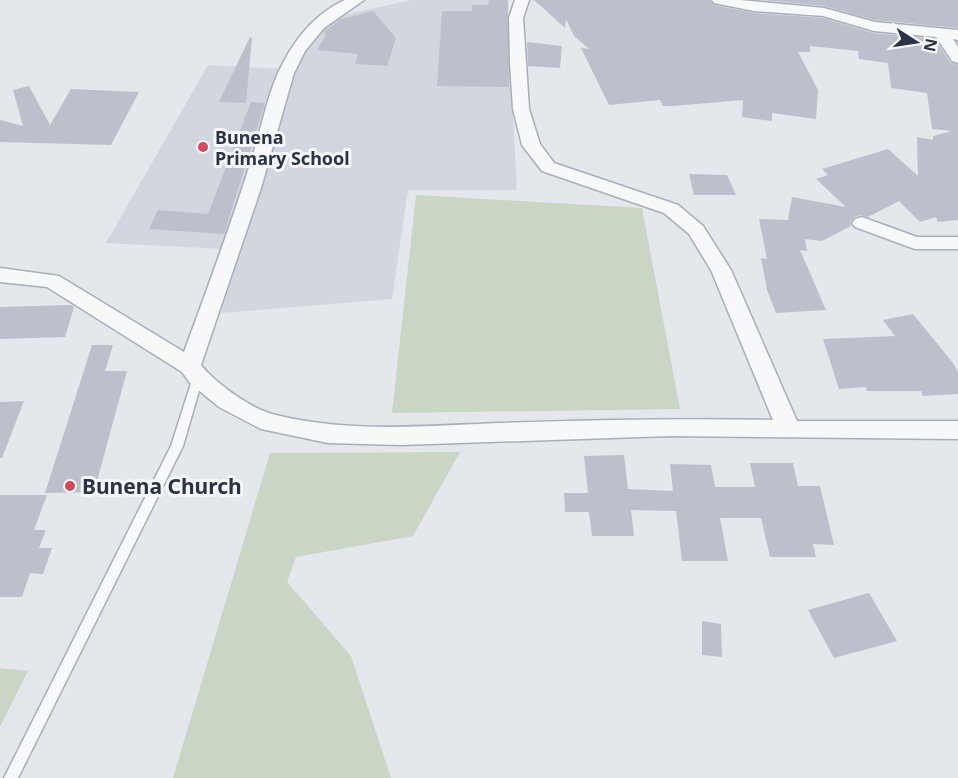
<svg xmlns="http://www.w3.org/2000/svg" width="958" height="778" viewBox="0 0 958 778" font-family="'Noto Sans',sans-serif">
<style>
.built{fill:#d2d6de}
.green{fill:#c9d6c5}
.building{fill:#bbc0ca}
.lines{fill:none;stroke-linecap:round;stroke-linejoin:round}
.lane-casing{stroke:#a9aeb7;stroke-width:3}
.street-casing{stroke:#a9aeb7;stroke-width:3}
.lane{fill:#f7f8fa;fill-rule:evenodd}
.street{fill:#f7f8fa;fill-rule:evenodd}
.poi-dot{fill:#d1495b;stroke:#f4f6f9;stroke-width:2}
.labels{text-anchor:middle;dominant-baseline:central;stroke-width:6;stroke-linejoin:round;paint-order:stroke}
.far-poi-label{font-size:18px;font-weight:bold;fill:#2b3445;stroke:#f4f6f9;text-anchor:start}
.poi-label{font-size:21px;font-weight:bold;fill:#2b3445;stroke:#f4f6f9;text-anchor:start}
</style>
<rect width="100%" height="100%" fill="#e4e7ec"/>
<!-- built -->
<g class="built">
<polygon points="411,0 507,0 517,190 408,190 392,299 221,313 295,67 331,18"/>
<polygon points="208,65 281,69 222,249 106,243"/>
</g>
<!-- green -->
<g class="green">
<polygon points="416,195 642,208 680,409 392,413"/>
<polygon points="460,452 413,536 296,557 287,582 351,656 391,778 173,778 270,453"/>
<polygon points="0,668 28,671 0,727"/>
</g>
<!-- building -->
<g class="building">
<polygon points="489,0 508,0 509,87 437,86 442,11 472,11 472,5 488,5"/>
<polygon points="534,0 710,0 714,5 754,13 823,18 873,33 935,39 950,62 958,65 958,220 938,222 936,217 920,222 899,201 868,217 861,215 854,217 850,222 851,226 822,241 805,239 807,251 800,250 826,310 776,313 767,290 761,258 767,259 759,219 788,220 792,197 846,207 816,179 828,175 822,169 888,149 918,176 917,137 933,140 933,136 952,131 932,129 927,93 891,88 888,63 859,59 858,51 810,46 810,52 798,52 818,90 816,119 772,113 772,121 742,117 743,100 673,106 663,106 660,100 609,105 581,48 589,49 574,36 566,19 565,28"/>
<polygon points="764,0 958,0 958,28 875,20 824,6"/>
<polygon points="373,11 396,38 387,66 355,64 358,54 317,50 326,35 324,32 326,30 341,19"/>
<polygon points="250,37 252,38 246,103 219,102"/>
<polygon points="527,42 562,46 560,68 528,66"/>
<polygon points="29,86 50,125 71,89 139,92 111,145 0,142 0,120 23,126 13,90"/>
<polygon points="251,102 265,103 224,234 149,229 158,210 208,214"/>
<polygon points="689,174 727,175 736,195 694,195"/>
<polygon points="71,305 74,307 65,337 0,339 0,307"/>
<polygon points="913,314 953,363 958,372 958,394 923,396 921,391 867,391 866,387 839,389 823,339 895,336 883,320"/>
<polygon points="92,345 113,345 105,371 127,371 94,492 45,493"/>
<polygon points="24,401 2,458 0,458 0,402"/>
<polygon points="624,455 628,489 673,491 670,464 711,465 715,487 755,487 750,463 793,463 798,486 820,486 834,545 813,544 816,557 770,557 761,518 720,518 728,561 682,561 676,511 631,510 634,536 592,536 589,512 565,512 564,493 588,493 584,456"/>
<polygon points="0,495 47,495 34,530 46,530 39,548 52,548 43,574 30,573 22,597 0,597"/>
<polygon points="869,593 897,641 834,658 808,610"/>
<polygon points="702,621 721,624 722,657 702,655"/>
</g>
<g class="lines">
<!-- lane casing -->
<g class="lane-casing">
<polygon id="lane" points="198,373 203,377 183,446 18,778 4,778 171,446 193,377"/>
</g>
<!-- street casing -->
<g class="street-casing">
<g id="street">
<path d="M345,0H364L324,28L305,51L294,73L261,188L201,365C216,384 253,410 276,415C349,433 425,426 499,423C591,420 682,418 773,420L711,270L689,234L664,213L542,171L522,145L513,109L510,63L509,18L515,0H529L523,18L526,63L529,109L540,144L554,163L678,205L703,226L731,270L797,421H958V439L670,436L401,445L328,443L261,429L219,407L190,383L182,372L47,287L0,282V268L59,276L184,352C207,289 231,225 251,161C262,128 267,92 284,61C298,35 318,12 345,0Z"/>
<polygon points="712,0 741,0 824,8 875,22 958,30 958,40 953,39 958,47 958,63 952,61 936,37 874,31 823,16 754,11 714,3"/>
<polygon points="862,217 917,237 958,237 958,249 915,249 855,227 852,223 855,219"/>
</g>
</g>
<!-- lane -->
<use href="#lane" class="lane"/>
<!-- street -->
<use href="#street" class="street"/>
</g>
<!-- markers -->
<g class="poi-dot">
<circle cx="203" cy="147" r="6"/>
<circle cx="70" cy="486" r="6"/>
</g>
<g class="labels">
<!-- far-poi labels -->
<g class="far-poi-label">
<text x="215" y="137">Bunena<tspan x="215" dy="21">Primary School</tspan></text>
</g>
<!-- poi labels -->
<g class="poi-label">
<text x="82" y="486">Bunena Church</text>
</g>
</g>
<!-- north arrow -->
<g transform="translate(916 42) rotate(102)" stroke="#f4f6f9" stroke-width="4.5" paint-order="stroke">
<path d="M0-4.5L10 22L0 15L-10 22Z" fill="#2b3445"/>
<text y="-9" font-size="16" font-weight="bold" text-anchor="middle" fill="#2b3445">N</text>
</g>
</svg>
